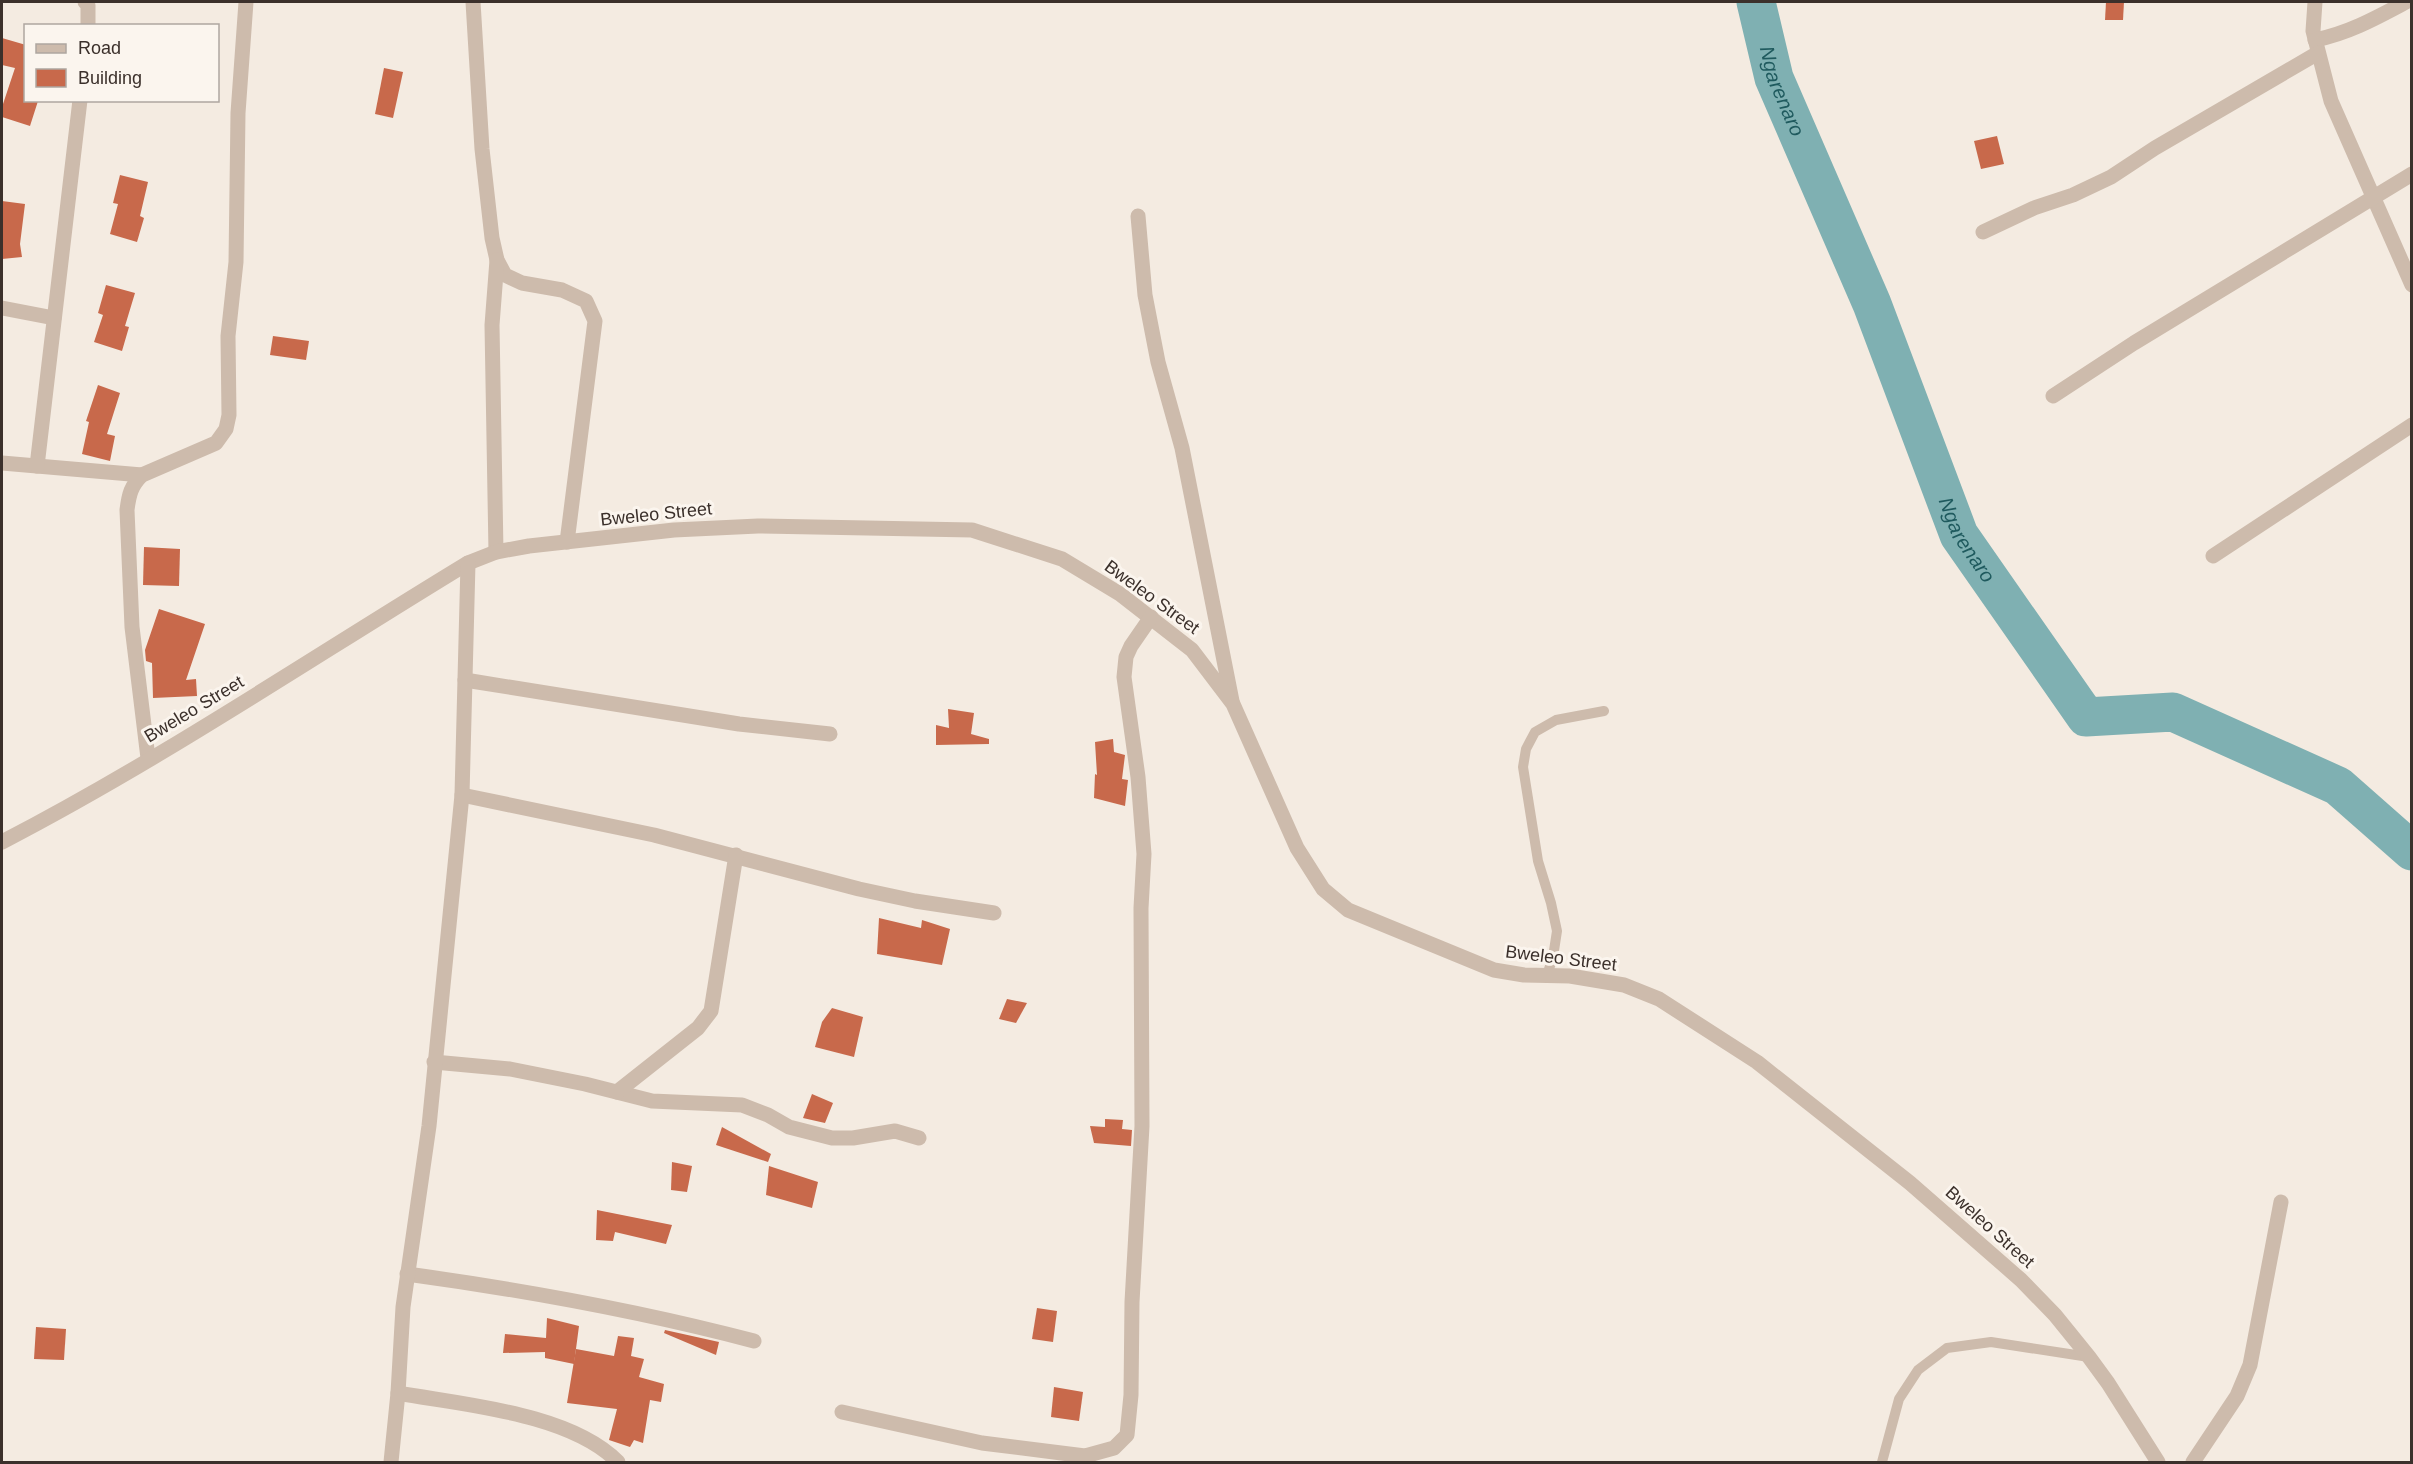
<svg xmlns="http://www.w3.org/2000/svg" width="2413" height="1464" viewBox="0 0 2413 1464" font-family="Arial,sans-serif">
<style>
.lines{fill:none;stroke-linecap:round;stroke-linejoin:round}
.river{stroke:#7fb0b2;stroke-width:39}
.building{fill:#c8694b}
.service{stroke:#cdbbac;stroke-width:10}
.minor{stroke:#cdbbac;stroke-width:15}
.labels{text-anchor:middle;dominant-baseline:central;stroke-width:6;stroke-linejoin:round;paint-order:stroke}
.street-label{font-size:18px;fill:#3b302b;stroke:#fbf5ee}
.water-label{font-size:20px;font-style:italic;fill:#1f5a5e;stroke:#fbf5ee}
</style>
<rect width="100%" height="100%" fill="#f4ebe1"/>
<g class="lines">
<!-- river -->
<path class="river" id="s1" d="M1756,2L1774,78L1872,304L1959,535L2086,717L2173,712L2338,786L2412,851"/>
</g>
<!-- building -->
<g class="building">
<polygon points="2106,2 2124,2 2123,20 2105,20"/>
<polygon points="2,38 26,45 26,100 38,101 30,126 2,117 2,107 15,68 2,65"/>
<polygon points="384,68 403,72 393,118 375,114"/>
<polygon points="1997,136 2004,164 1981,169 1974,141"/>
<polygon points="120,175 148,182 140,216 144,218 137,242 110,234 118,204 113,203"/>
<polygon points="2,201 25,204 20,244 22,257 2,259"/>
<polygon points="106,285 135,293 125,326 129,327 122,351 94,342 103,315 98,313"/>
<polygon points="273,336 309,341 306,360 270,355"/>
<polygon points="98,385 120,393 107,434 115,436 110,461 82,454 89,422 86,421"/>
<polygon points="144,547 180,549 179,586 143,585"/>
<polygon points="159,609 205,624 186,680 196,679 197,696 153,698 152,663 146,661 145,650"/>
<polygon points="948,709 974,713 971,734 989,739 989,744 936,745 936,725 949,728"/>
<polygon points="1113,739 1114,752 1125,755 1122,779 1128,780 1125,806 1094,798 1095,774 1097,775 1095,742"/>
<polygon points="879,918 921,928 922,920 950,929 942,965 877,954"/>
<polygon points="1007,999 1027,1003 1016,1023 999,1019"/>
<polygon points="832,1008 863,1017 854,1057 815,1047 822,1022"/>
<polygon points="812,1094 833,1103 825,1123 803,1118"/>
<polygon points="1105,1119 1123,1120 1122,1129 1132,1130 1131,1146 1094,1143 1090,1126 1105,1127"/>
<polygon points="722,1127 771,1154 768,1162 716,1145"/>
<polygon points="672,1162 692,1166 687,1192 671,1190"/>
<polygon points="769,1166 818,1182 812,1208 766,1195"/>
<polygon points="597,1210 672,1225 666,1244 615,1232 613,1241 596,1240"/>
<polygon points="1037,1308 1057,1311 1053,1342 1032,1339"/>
<polygon points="547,1318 579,1326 574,1364 545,1358 545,1352 503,1353 505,1334 546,1338"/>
<polygon points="36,1327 66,1329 64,1360 34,1359"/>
<polygon points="665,1330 719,1342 716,1355 664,1333"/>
<polygon points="618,1336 634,1338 631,1356 644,1359 639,1377 664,1384 661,1402 650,1400 643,1443 634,1440 630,1447 609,1440 617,1409 567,1403 576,1349 614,1356"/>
<polygon points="1054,1387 1083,1392 1079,1421 1051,1417"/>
</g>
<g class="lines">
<!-- service -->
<g class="service">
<polyline points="1547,975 1553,957 1557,931 1551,903 1538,861 1523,767 1526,749 1535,732 1556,720 1604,711"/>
<polyline points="1882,1462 1899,1399 1918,1370 1947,1348 1991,1342 2089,1357"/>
</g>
<!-- minor -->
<g class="minor">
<polyline points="85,2 88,5 88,26"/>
<polyline points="473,2 482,149 492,238 497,260 505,275 522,283 562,290 586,301 595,321 567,542"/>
<polyline points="2315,2 2313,31 2331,101 2412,285"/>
<path d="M2315,40C2349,33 2376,18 2406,2"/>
<polyline points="1138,216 1145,295 1158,362 1182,448 1232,701"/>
<polyline points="1983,232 2034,208 2073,195 2111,177 2155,148 2318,53"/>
<polyline points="2,308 54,318"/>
<polyline points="2053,396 2134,343 2412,174"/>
<polyline points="2,463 142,475"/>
<polyline points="37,466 80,100"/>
<polyline points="496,552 492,325 497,260"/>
<polyline points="2213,556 2412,425"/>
<polyline points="465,680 739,724 830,734"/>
<path d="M148,758L132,627L127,510C129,494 131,486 142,475L216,443L226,429L229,415L228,336L236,262L238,113L246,2"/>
<polyline points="462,795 654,835 859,889 915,901 994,913"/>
<path d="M2,842C162,759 313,657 468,563L496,552L529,546L674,530L758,526L972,530L1062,559L1120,594L1192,650L1233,704L1297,848L1323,889L1348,910L1494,970L1524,975L1570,976L1624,985L1659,999L1757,1062L1910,1183L2021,1280L2055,1315L2089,1357L2108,1383L2158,1462"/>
<polyline points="434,1062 510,1069 585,1084 652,1101 742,1105 768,1115 789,1127 832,1138 853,1138 895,1131 919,1138"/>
<polyline points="617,1092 698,1028 711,1011 736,855"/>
<path d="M407,1274C524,1290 640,1311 754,1341"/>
<path d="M398,1393C464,1405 570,1413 618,1462"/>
<polyline points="842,1412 982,1443 1085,1456 1114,1448 1127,1435 1131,1395 1132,1302 1142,1126 1141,908 1144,854 1138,777 1124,677 1126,657 1131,646 1151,617"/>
<polyline points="391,1462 398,1393 403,1307 429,1126 462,795 468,563"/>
<polyline points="2193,1462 2237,1396 2250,1365 2281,1202"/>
</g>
</g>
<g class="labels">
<!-- street labels -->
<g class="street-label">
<text transform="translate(656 514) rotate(-6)">Bweleo Street</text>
<text transform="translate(1152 597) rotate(36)">Bweleo Street</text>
<text transform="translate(194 709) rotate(-31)">Bweleo Street</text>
<text transform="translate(1561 958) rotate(7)">Bweleo Street</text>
<text transform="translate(1990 1227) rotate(42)">Bweleo Street</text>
</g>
<!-- water labels -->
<g class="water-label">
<text stroke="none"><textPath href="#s1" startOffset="93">Ngarenaro</textPath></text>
<text stroke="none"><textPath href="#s1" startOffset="579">Ngarenaro</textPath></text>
</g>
</g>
<!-- border -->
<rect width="2413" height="1464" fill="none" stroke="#3b302b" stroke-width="6"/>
<!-- legend -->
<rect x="24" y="24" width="195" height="78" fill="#fbf5ee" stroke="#aea6a0" stroke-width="1.5"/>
<rect x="36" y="44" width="30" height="9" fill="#cdbbac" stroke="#aea6a0" stroke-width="1.5"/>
<text x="78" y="54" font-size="18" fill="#3b302b">Road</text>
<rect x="36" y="69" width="30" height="18" fill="#c8694b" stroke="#aea6a0" stroke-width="1.5"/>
<text x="78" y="84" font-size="18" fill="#3b302b">Building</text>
</svg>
